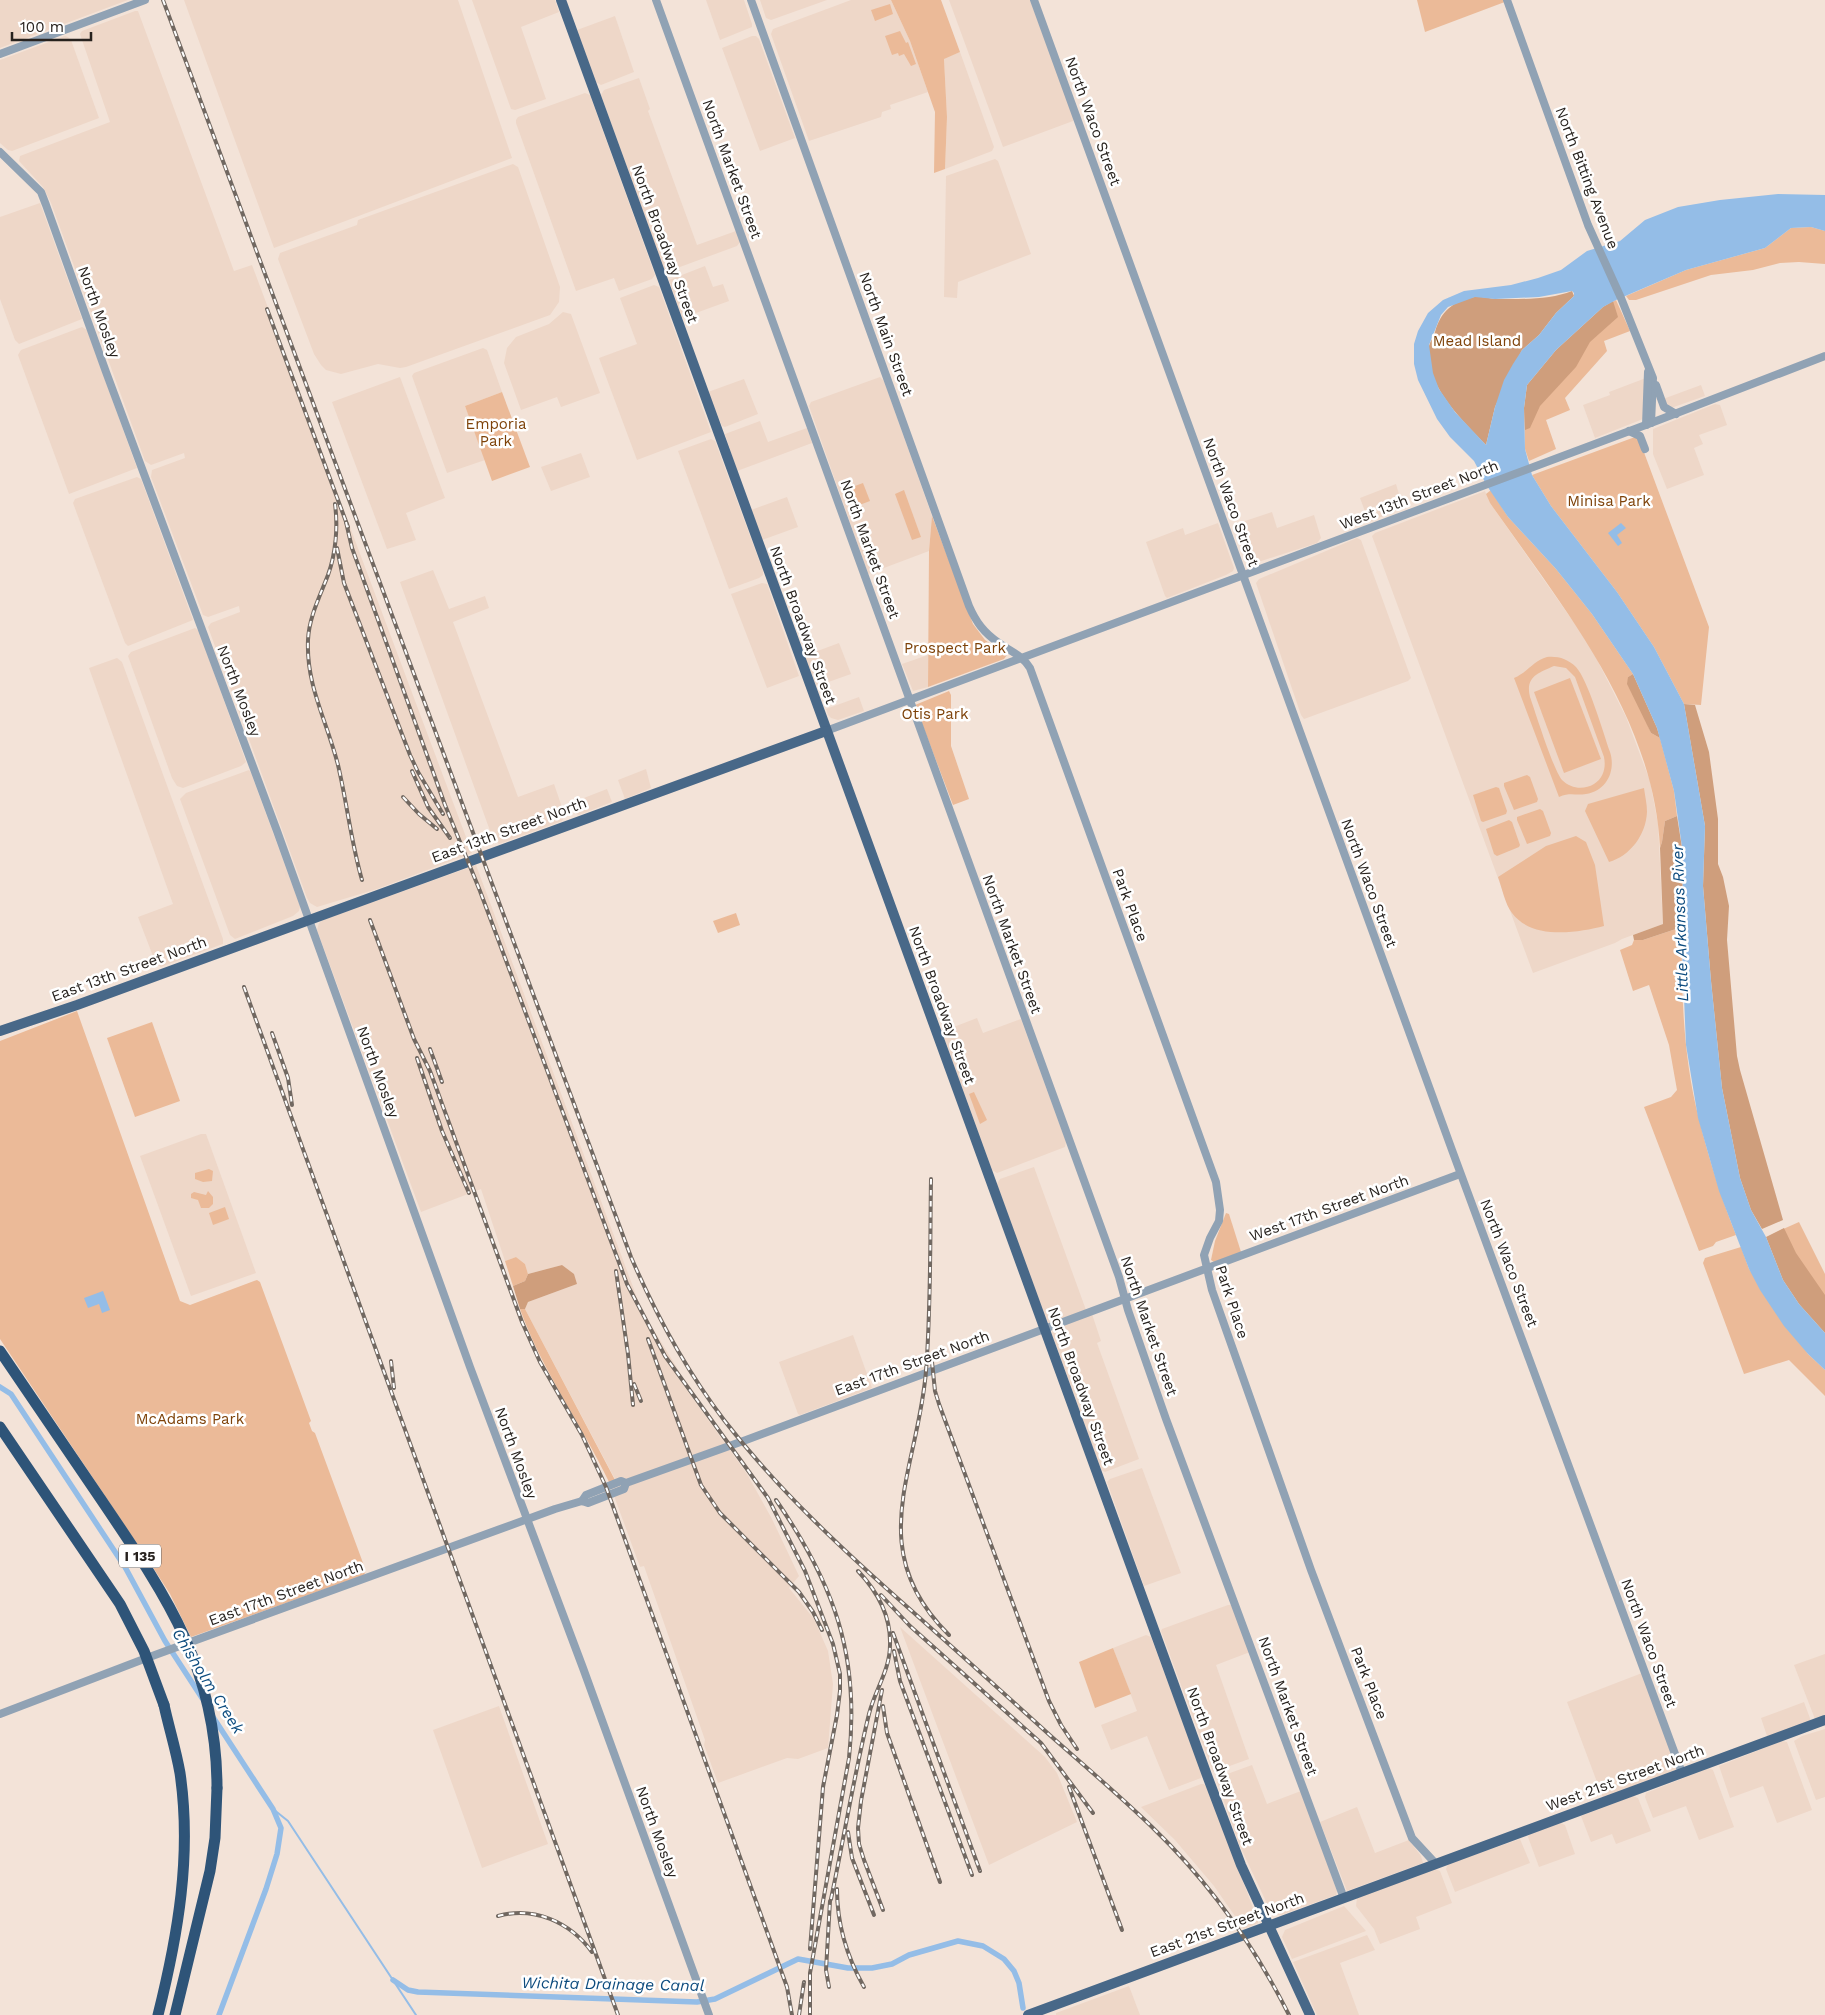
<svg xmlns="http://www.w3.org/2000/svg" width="1825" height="2015" viewBox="0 0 1825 2015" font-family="'Work Sans',sans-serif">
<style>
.built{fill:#eed7c8}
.green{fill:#ebba98;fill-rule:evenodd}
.forest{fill:#cf9e7c}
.water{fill:#94bde7;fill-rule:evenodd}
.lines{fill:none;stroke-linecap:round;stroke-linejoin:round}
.stream{stroke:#94bde7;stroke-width:2}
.canal{stroke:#94bde7;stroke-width:5.5}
.minor{stroke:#90a2b4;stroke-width:8}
.major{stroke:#486888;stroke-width:10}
.highway{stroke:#2e5478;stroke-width:11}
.rail-casing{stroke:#716861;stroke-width:4}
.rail{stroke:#fff;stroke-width:2;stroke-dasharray:5.5;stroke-linecap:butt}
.highway-bridge{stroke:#2e5478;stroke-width:11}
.labels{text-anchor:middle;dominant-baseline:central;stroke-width:5;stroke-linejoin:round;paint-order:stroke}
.shield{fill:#fff;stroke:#686462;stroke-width:1}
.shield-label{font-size:14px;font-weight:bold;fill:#27221e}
.street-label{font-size:15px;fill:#27221e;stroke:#fff}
.park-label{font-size:15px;fill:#7e4209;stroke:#fff}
.water-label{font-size:16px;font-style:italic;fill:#0c4b7e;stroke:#fff}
</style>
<rect width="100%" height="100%" fill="#f3e3d8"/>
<!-- built -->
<g class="built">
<polygon points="0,0 128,0 0,48"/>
<polygon points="184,0 458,0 512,158 274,248"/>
<polygon points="472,0 555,0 559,12 521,27 546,99 515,110 511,109"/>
<polygon points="706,0 744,0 752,24 752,27 720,40"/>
<polygon points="760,0 827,0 771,20 766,18"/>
<polygon points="851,0 891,0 910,41 928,92 890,105 891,109 882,112 881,117 809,141 771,34 773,29"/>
<polygon points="949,0 1030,0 1074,118 1073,121 1003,147"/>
<polygon points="135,11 138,11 234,271 252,265 472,853 377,889 317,907 310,903 307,898 208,627 211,623 240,612 239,606 208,617 203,615 151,477 152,470 185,458 184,453 151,465 145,461 51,203 43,187 19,161 20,156 110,122 80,34 82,31"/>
<polygon points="615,16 634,72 601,85 596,82 577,30"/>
<polygon points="65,36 68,37 71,40 99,118 12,151 8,150 0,143 0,60"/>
<polygon points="752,36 756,36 759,39 795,138 760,151 722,48"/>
<polygon points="960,52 994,147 992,151 945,169 947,117 944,58"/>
<polygon points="639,78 650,109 648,111 697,245 736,231 740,242 737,246 669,271 664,270 601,95 604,90"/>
<polygon points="585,93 590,95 655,275 652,279 619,291 614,278 576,291 516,123 516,120 518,117"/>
<polygon points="995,159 998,161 1031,254 958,282 957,298 944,297 946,176"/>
<polygon points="513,164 518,167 560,287 559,302 550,315 406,367 400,368 378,364 341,374 326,370 321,365 314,354 278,259 280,253 357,225 358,220"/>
<polygon points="40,203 82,319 19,344 15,340 0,299 0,217"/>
<polygon points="705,266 713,287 723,284 729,301 682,318 669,280"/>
<polygon points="654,285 659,287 711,432 637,460 599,358 637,344 620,298"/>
<polygon points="563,312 571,314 600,393 561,407 557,397 521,410 504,363 507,348 516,337 549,324"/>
<polygon points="82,327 87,330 137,468 69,494 18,355 21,350"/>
<polygon points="483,348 487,350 502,392 465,406 485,460 447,473 412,376 414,373"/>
<polygon points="400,377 445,498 406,513 416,540 387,549 332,402"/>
<polygon points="880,377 884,381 932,516 929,551 868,574 809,406 811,402"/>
<polygon points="1646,378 1643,419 1595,438 1583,405 1610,395 1609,392"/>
<polygon points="744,379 758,414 725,427 722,426 708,392"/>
<polygon points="1701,385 1705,396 1671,408 1668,408 1663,399"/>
<polygon points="1715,404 1720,405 1727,425 1699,435 1703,444 1694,448 1704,475 1667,489 1653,454 1653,429"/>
<polygon points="760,421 768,442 807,428 812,443 737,471 725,434"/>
<polygon points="711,439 715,441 763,571 763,575 759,578 729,589 678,451"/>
<polygon points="581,453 590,477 551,491 541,467"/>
<polygon points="137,477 141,479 193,620 128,646 125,643 73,503 75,499"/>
<polygon points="1396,484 1403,508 1369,522 1360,498"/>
<polygon points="1485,491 1490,503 1589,644 1626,717 1650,781 1658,824 1663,924 1622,939 1615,943 1533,973 1372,536 1375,533"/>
<polygon points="787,497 798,527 762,540 751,510"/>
<polygon points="1272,512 1277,528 1314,515 1321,538 1317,543 1249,565 1233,525"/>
<polygon points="1218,523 1234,568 1233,571 1226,575 1167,598 1165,596 1146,542 1183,528 1185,535"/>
<polygon points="1357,538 1361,540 1411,678 1408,681 1304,719 1301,715 1256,583 1259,579"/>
<polygon points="433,570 449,609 485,596 489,608 453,622 518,797 554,784 565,816 562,821 499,844 493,839 400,582"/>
<polygon points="762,583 767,584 799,676 767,688 731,594"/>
<polygon points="195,628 199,631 246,762 241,766 183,788 177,786 172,778 128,656 131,652"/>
<polygon points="839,643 851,674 817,686 804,656"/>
<polygon points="928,655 928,687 913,691 902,664"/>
<polygon points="117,658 122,662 223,939 223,944 220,945 161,967 156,964 138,917 173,904 89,668"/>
<polygon points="859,697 864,711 838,720 831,718 828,715 826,709"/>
<polygon points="646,769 651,788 625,799 618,780"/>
<polygon points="249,770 251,773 300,906 299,911 293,916 235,939 230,935 180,799 186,793"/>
<polygon points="607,789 612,802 579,815 576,814 571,803"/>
<polygon points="476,865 642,1311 679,1371 676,1375 747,1474 772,1519 799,1576 789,1588 814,1619 828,1651 833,1684 828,1748 798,1759 787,1758 718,1783 704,1745 705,1740 644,1566 640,1567 609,1482 615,1479 525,1309 528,1302 577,1284 562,1265 528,1274 525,1264 516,1257 505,1261 481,1189 421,1212 317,930 319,923 323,920"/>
<polygon points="977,1018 983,1033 1021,1019 1066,1142 1065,1147 997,1173 992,1170 943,1035 946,1030"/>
<polygon points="201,1134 206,1134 256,1273 191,1296 140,1156"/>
<polygon points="1034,1167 1086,1310 1049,1323 1046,1320 997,1184 1000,1179"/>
<polygon points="1092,1314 1101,1341 1097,1343 1139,1459 1105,1472 1101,1470 1052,1334 1053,1329"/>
<polygon points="853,1335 872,1388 800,1415 798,1414 779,1362"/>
<polygon points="1142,1468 1181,1573 1144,1586 1107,1482 1110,1479"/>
<polygon points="1228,1605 1231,1605 1250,1652 1216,1665 1249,1759 1213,1772 1161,1631 1162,1629"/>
<polygon points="900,1627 1045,1757 1057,1773 1077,1822 989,1865"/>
<polygon points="1146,1635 1151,1637 1202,1774 1201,1778 1169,1790 1147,1736 1111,1750 1101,1725 1137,1711 1113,1648"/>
<polygon points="1825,1654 1825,1715 1815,1719 1794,1665"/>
<polygon points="1642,1673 1677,1766 1676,1770 1603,1798 1567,1702"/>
<polygon points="1804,1702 1811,1721 1769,1737 1767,1736 1761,1718"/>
<polygon points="499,1706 548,1844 482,1868 433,1730"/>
<polygon points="1825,1729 1825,1797 1816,1800 1794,1741 1802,1736"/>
<polygon points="1782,1741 1787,1742 1812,1810 1777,1823 1763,1786 1730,1798 1719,1766"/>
<polygon points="1252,1765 1267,1804 1301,1791 1337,1891 1336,1895 1281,1915 1277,1915 1270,1910 1239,1844 1217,1782 1219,1777"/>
<polygon points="1709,1768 1713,1770 1734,1827 1699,1840 1686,1806 1653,1818 1645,1797 1646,1793"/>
<polygon points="1201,1784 1204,1784 1208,1789 1258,1921 1258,1923 1244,1929 1214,1886 1175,1840 1141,1807"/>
<polygon points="1633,1796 1638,1798 1651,1831 1616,1844 1612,1834 1591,1842 1581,1816"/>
<polygon points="1357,1807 1375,1853 1409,1840 1421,1856 1423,1863 1347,1891 1320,1822"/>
<polygon points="1561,1823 1565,1825 1575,1854 1539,1867 1528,1837 1529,1834"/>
<polygon points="1520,1839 1530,1863 1455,1892 1446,1869 1448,1864"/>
<polygon points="1435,1869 1440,1871 1452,1903 1416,1917 1420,1929 1380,1944 1374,1929 1356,1906 1357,1898"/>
<polygon points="1344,1906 1366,1931 1292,1959 1282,1937 1285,1930"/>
<polygon points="1367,1935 1375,1950 1340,1963 1359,2015 1317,2015 1293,1962"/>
<polygon points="1129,1986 1140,2015 1056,2015 1056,2013"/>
</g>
<!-- green -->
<g class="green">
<polygon points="891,0 941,0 960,52 944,59 947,117 945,169 934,173 935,112 910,41"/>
<polygon points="1417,0 1510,0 1425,32"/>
<polygon points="890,4 893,14 875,21 871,10"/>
<polygon points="900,31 906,43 908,42 916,64 911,66 904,54 899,56 898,53 892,55 885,36"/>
<polygon points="1811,227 1825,231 1825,264 1799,262 1780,263 1753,270 1711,275 1636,300 1629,300 1626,296 1686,270 1765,248 1791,228"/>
<polygon points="1616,300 1630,331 1604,341 1607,351 1565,398 1570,410 1546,420 1556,449 1529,461 1525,449 1524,408 1603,307"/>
<polygon points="502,392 530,467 492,481 465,406"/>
<polygon points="1635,437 1639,439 1709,627 1701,705 1684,704 1654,647 1617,592 1551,506 1532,475"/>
<polygon points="863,483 870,501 854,507 847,489"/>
<polygon points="904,490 921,537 912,540 895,494"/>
<path d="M1491,490L1508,517L1556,569L1592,614L1633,674L1628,677L1651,733L1660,738L1674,791L1677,816L1665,821L1662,842L1660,848C1654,716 1562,606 1490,503L1486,494Z"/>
<polygon points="932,516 973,624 985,640 1007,655 1004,659 928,687 929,551"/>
<path d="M1547,657C1558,656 1568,659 1576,667C1588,680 1603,732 1610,752C1616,770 1607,791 1586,794C1575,796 1571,792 1559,797L1514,678C1527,673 1533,661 1547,657ZM1554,666L1566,668L1575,677L1604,757C1606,767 1604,778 1594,784C1584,790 1571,789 1562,780C1553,769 1536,714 1530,697C1525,677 1538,673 1554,666Z"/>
<polygon points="1570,678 1601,759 1564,773 1534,692"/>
<polygon points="949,691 951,695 951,746 969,799 953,805 915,705"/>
<polygon points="1527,775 1530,777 1538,799 1537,802 1514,810 1504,786 1504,783"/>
<polygon points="1496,787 1499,788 1507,811 1506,814 1483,822 1481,821 1473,795"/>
<path d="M1644,788C1645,796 1647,804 1647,812C1646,835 1630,856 1609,862L1585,811L1588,804Z"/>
<polygon points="1540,809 1543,811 1551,833 1550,836 1527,844 1517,820 1517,817"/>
<polygon points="1509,820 1512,822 1520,845 1519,847 1497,856 1494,854 1486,829"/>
<path d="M1576,836L1586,842L1595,865L1604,926C1577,933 1532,940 1512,913C1505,904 1502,888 1498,877L1546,846Z"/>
<polygon points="736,913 740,925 718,933 713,921"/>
<path d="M1682,927C1681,990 1683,1058 1699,1119C1709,1159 1721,1197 1736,1235L1716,1242L1713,1246L1699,1251L1644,1107L1671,1097L1677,1090L1669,1045L1649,985L1633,991L1620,950L1632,945L1634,940H1643Z"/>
<polygon points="77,1011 180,1301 190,1305 257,1280 260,1282 311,1421 309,1423 312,1431 315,1433 366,1571 364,1575 191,1637 170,1594 154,1569 0,1339 0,1041"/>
<polygon points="152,1022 180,1101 135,1117 107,1038"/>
<polygon points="974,1092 987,1120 980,1124 969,1094"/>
<polygon points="209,1169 213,1171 212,1181 203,1182 195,1179 195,1173"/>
<polygon points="208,1191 213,1197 213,1204 209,1208 201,1208 198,1200 191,1198 191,1194 194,1192 206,1195"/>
<polygon points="225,1207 229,1219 213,1225 209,1213"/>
<polygon points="1226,1213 1229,1214 1241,1252 1214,1262 1211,1260 1215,1241"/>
<polygon points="1799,1222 1825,1274 1825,1303 1781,1230"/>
<polygon points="1741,1247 1749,1269 1808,1354 1825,1370 1825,1396 1789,1360 1744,1374 1703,1263 1705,1258"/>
<polygon points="516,1257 525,1264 528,1274 525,1281 513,1286 505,1261"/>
<path d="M520,1309H525L615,1480L609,1482C581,1423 542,1371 520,1309Z"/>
<polygon points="1113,1648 1131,1694 1095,1708 1079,1662"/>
</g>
<!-- forest -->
<g class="forest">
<path d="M1572,291L1574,296L1556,313L1539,335L1522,350L1495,407L1486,445C1463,421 1423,384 1429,346C1430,341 1434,337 1435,332C1440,312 1453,301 1474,297C1481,296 1489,299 1497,299C1521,299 1550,300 1572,291Z"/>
<polygon points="1613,301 1618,317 1590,342 1576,367 1540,406 1530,428 1525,430 1524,408 1527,385 1556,350 1603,307"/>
<polygon points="1633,674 1657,728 1660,738 1651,733 1627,684 1628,677"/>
<polygon points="1684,704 1695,705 1709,752 1718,819 1718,864 1723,877 1729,906 1727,940 1737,1056 1740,1070 1783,1220 1762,1229 1751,1210 1740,1178 1722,1088 1711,981 1703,886 1705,826"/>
<polygon points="1677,816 1683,854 1682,927 1643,940 1634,940 1633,935 1663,924 1660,848 1662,842 1665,821"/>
<polygon points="1784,1228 1796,1253 1825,1295 1825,1333 1799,1304 1783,1280 1766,1237"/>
<polygon points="562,1265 574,1274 577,1284 528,1302 525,1309 520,1309 513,1286 525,1281 528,1274"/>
</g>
<!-- water -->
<g class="water">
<path d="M1778,194L1825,195V231L1811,227L1791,228L1765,248L1686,270L1616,300L1603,307L1556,350L1527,385L1524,408L1525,449L1532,475L1551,506L1617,592L1654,647L1684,704L1705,826L1703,886L1711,981L1722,1088L1740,1178L1751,1210L1766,1237L1783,1280L1799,1304L1825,1333V1370L1808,1354L1784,1326L1760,1290L1749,1269L1719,1191L1698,1118L1686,1045L1682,949L1683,854L1674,791L1657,728L1633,674L1592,614L1556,569L1508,517L1487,486L1474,461L1450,437L1437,419L1418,380L1414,364V344L1418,331L1428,313L1443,300L1464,291L1511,285L1538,278L1561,270L1587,251L1620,241L1645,220L1678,207L1720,200ZM1572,291L1574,293V296L1556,313L1539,335L1522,350L1513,364L1504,380L1495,407L1486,445L1455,412L1439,389L1433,373L1429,345L1441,315L1448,307L1475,297L1495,299L1539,297Z"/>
<polygon points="1621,523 1626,528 1617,535 1622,543 1618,546 1608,533"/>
<polygon points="103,1291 110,1310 102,1313 99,1304 88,1308 84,1298"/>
</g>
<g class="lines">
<!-- stream -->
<polyline class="stream" points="273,1809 288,1821 416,2015"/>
<!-- canal -->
<g class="canal">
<polyline points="0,1387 11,1394 125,1567 165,1641 202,1698"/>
<polyline points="213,1717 273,1809 281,1828 277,1854 266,1889 219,2015"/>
<polyline points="393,1980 408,1990 418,1992 697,2002 715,1999 798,1959 848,1968 872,1968 892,1964 909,1955 958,1941 983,1946 1004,1959 1014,1971 1019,1983 1023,2008"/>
</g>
<!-- minor -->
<g class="minor">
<polyline points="656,0 1119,1277 1128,1310 1166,1419 1342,1893 1344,1897"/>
<path d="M751,0L969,606C976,622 984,633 999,643C1011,652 1022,655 1030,668L1216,1182L1220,1210L1219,1221L1210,1238L1204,1255L1212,1290L1311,1570L1412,1838L1436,1864"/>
<polyline points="1034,0 1452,1150 1682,1773"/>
<polyline points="1507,0 1588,225 1621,298 1653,378 1651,423"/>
<polyline points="0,54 145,0"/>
<polyline points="0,152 41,192 46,205 106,372 277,831 470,1367 583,1668 709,2015"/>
<polyline points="1656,385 1664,407 1676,414"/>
<polyline points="1646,425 1648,372"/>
<polyline points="1629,431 1640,436 1645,449"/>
<polyline points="826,731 1651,423 1825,356"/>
<polyline points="582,1501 586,1495 621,1481 626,1483 746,1440 1460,1174"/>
<polyline points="0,1714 144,1659 555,1509 582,1501 588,1503 624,1489 626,1483"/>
</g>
<!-- major -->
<g class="major">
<polyline points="561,0 1208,1778 1241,1865 1310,2015"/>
<polyline points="0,1031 77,1005 826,731"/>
<polyline points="1028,2015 1825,1720"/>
</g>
<!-- highway -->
<g class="highway">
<path d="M158,2015C178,1935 192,1855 180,1773C176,1750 169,1728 164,1705"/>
<polyline points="175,2015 210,1871 215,1838 217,1788"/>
</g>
<!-- rail casing -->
<g class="rail-casing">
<g id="rail">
<path d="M163,0L631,1257C656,1315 686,1370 724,1420C779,1491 846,1553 913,1612C960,1654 1007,1696 1053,1738C1086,1767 1120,1796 1152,1827C1208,1881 1254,1945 1289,2015"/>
<polyline points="267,309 348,527"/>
<path d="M335,504C338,526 336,553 328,575C320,596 309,617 308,640C306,686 327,721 338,765C347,803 351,842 362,880"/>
<polyline points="346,522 352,548 445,805 480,891 627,1284 665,1356 768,1498 805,1571 833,1644 840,1674 840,1691 837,1715 823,1787 810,1949"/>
<polyline points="337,548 344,583 410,755 418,772 443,814"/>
<polyline points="412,771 428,807 450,838"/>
<polyline points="403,797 419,814 437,829"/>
<polyline points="370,920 414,1039 430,1071 522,1322 540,1362 582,1435 606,1487 787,1987 792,2015"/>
<polyline points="244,987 618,2015"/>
<polyline points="272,1033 288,1078 292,1105"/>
<polyline points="430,1049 442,1082"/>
<polyline points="417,1058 442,1131 469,1193"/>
<path d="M931,1179C930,1243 931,1307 926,1371C918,1471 862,1549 949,1635"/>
<polyline points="616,1271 628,1354 633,1405"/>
<polyline points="648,1339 701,1485 720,1513 799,1592 813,1612 822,1630"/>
<polyline points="391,1361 394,1388"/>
<polyline points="932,1362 935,1391 939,1404 1049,1701 1061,1725 1077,1749"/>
<polyline points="634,1384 641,1401"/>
<path d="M776,1500C834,1584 860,1655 849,1758L810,1973V2015"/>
<polyline points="881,1595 910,1626 1041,1743 1093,1813"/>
<polyline points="893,1633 980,1871"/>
<polyline points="894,1651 900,1681 972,1875"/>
<polyline points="882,1690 861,1801 858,1828 859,1844 864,1860 883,1910"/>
<polyline points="883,1706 887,1733 940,1882"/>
<polyline points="1069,1787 1122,1930"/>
<polyline points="848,1832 852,1858 874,1915"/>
<path d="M837,1889C837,1924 847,1957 864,1987"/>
<path d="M831,1899C844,1838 854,1775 869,1714C875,1690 890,1670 890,1645C891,1616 878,1592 858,1571"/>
<path d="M498,1916C534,1906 570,1922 592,1952"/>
<polyline points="829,1987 826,1970 830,1901"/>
<polyline points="799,2015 804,1982"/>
</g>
</g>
<!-- rail -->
<use href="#rail" class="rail"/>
<!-- highway-bridge -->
<g class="highway-bridge">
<path d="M0,1351C33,1400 67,1449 100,1498C165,1594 217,1667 217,1788"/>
<polyline points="0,1427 120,1604 144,1651 164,1705"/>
</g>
</g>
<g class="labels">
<!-- shield labels -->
<rect class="shield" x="119" y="1544.5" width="42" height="23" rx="4"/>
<g class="shield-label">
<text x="140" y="1556">I 135</text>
</g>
<!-- street labels -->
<g class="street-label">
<text transform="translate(1093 121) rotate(70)">North Waco Street</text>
<text transform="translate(732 169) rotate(70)">North Market Street</text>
<text transform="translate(1587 178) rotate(69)">North Bitting Avenue</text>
<text transform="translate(665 244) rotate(70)">North Broadway Street</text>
<text transform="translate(99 312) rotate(70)">North Mosley</text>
<text transform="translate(886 334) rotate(70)">North Main Street</text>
<text transform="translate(1419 495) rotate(-21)">West 13th Street North</text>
<text transform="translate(1231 502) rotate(70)">North Waco Street</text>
<text transform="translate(870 549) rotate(70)">North Market Street</text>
<text transform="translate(803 625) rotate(70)">North Broadway Street</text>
<text transform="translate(239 691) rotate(69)">North Mosley</text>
<text transform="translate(509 830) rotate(-20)">East 13th Street North</text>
<text transform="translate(1369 883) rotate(70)">North Waco Street</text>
<text transform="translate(1130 905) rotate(70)">Park Place</text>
<text transform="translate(1012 944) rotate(70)">North Market Street</text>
<text transform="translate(129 969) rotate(-20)">East 13th Street North</text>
<text transform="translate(942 1005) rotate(70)">North Broadway Street</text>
<text transform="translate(378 1072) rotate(70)">North Mosley</text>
<text transform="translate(1329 1208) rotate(-20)">West 17th Street North</text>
<text transform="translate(1509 1263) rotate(69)">North Waco Street</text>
<text transform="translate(1232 1302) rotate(72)">Park Place</text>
<text transform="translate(1149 1326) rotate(71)">North Market Street</text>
<text transform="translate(912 1363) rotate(-20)">East 17th Street North</text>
<text transform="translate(1081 1386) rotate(70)">North Broadway Street</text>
<text transform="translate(516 1453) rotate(70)">North Mosley</text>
<text transform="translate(286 1593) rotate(-20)">East 17th Street North</text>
<text transform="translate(1649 1643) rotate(70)">North Waco Street</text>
<text transform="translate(1369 1683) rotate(69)">Park Place</text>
<text transform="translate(1288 1706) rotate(70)">North Market Street</text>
<text transform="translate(1220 1766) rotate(70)">North Broadway Street</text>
<text transform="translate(1625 1778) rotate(-20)">West 21st Street North</text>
<text transform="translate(657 1832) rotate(70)">North Mosley</text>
<text transform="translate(1227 1925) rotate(-20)">East 21st Street North</text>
</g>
<!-- park labels -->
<g class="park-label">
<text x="1477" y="341">Mead Island</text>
<text x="496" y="424">Emporia<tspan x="496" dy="17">Park</tspan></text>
<text x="1609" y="501">Minisa Park</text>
<text x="955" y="648">Prospect Park</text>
<text x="935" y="714">Otis Park</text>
<text x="190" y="1419">McAdams Park</text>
</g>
<!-- water labels -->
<g class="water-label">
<text transform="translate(1680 923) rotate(-92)">Little Arkansas River</text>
<text transform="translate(208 1681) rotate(58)">Chisholm Creek</text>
<text transform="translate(613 1984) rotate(1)">Wichita Drainage Canal</text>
</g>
</g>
<!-- scale -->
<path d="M12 32v8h79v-8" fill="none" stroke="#27221e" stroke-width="2.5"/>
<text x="20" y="32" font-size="15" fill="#27221e" stroke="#ffffff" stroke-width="4" paint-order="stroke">100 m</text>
</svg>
